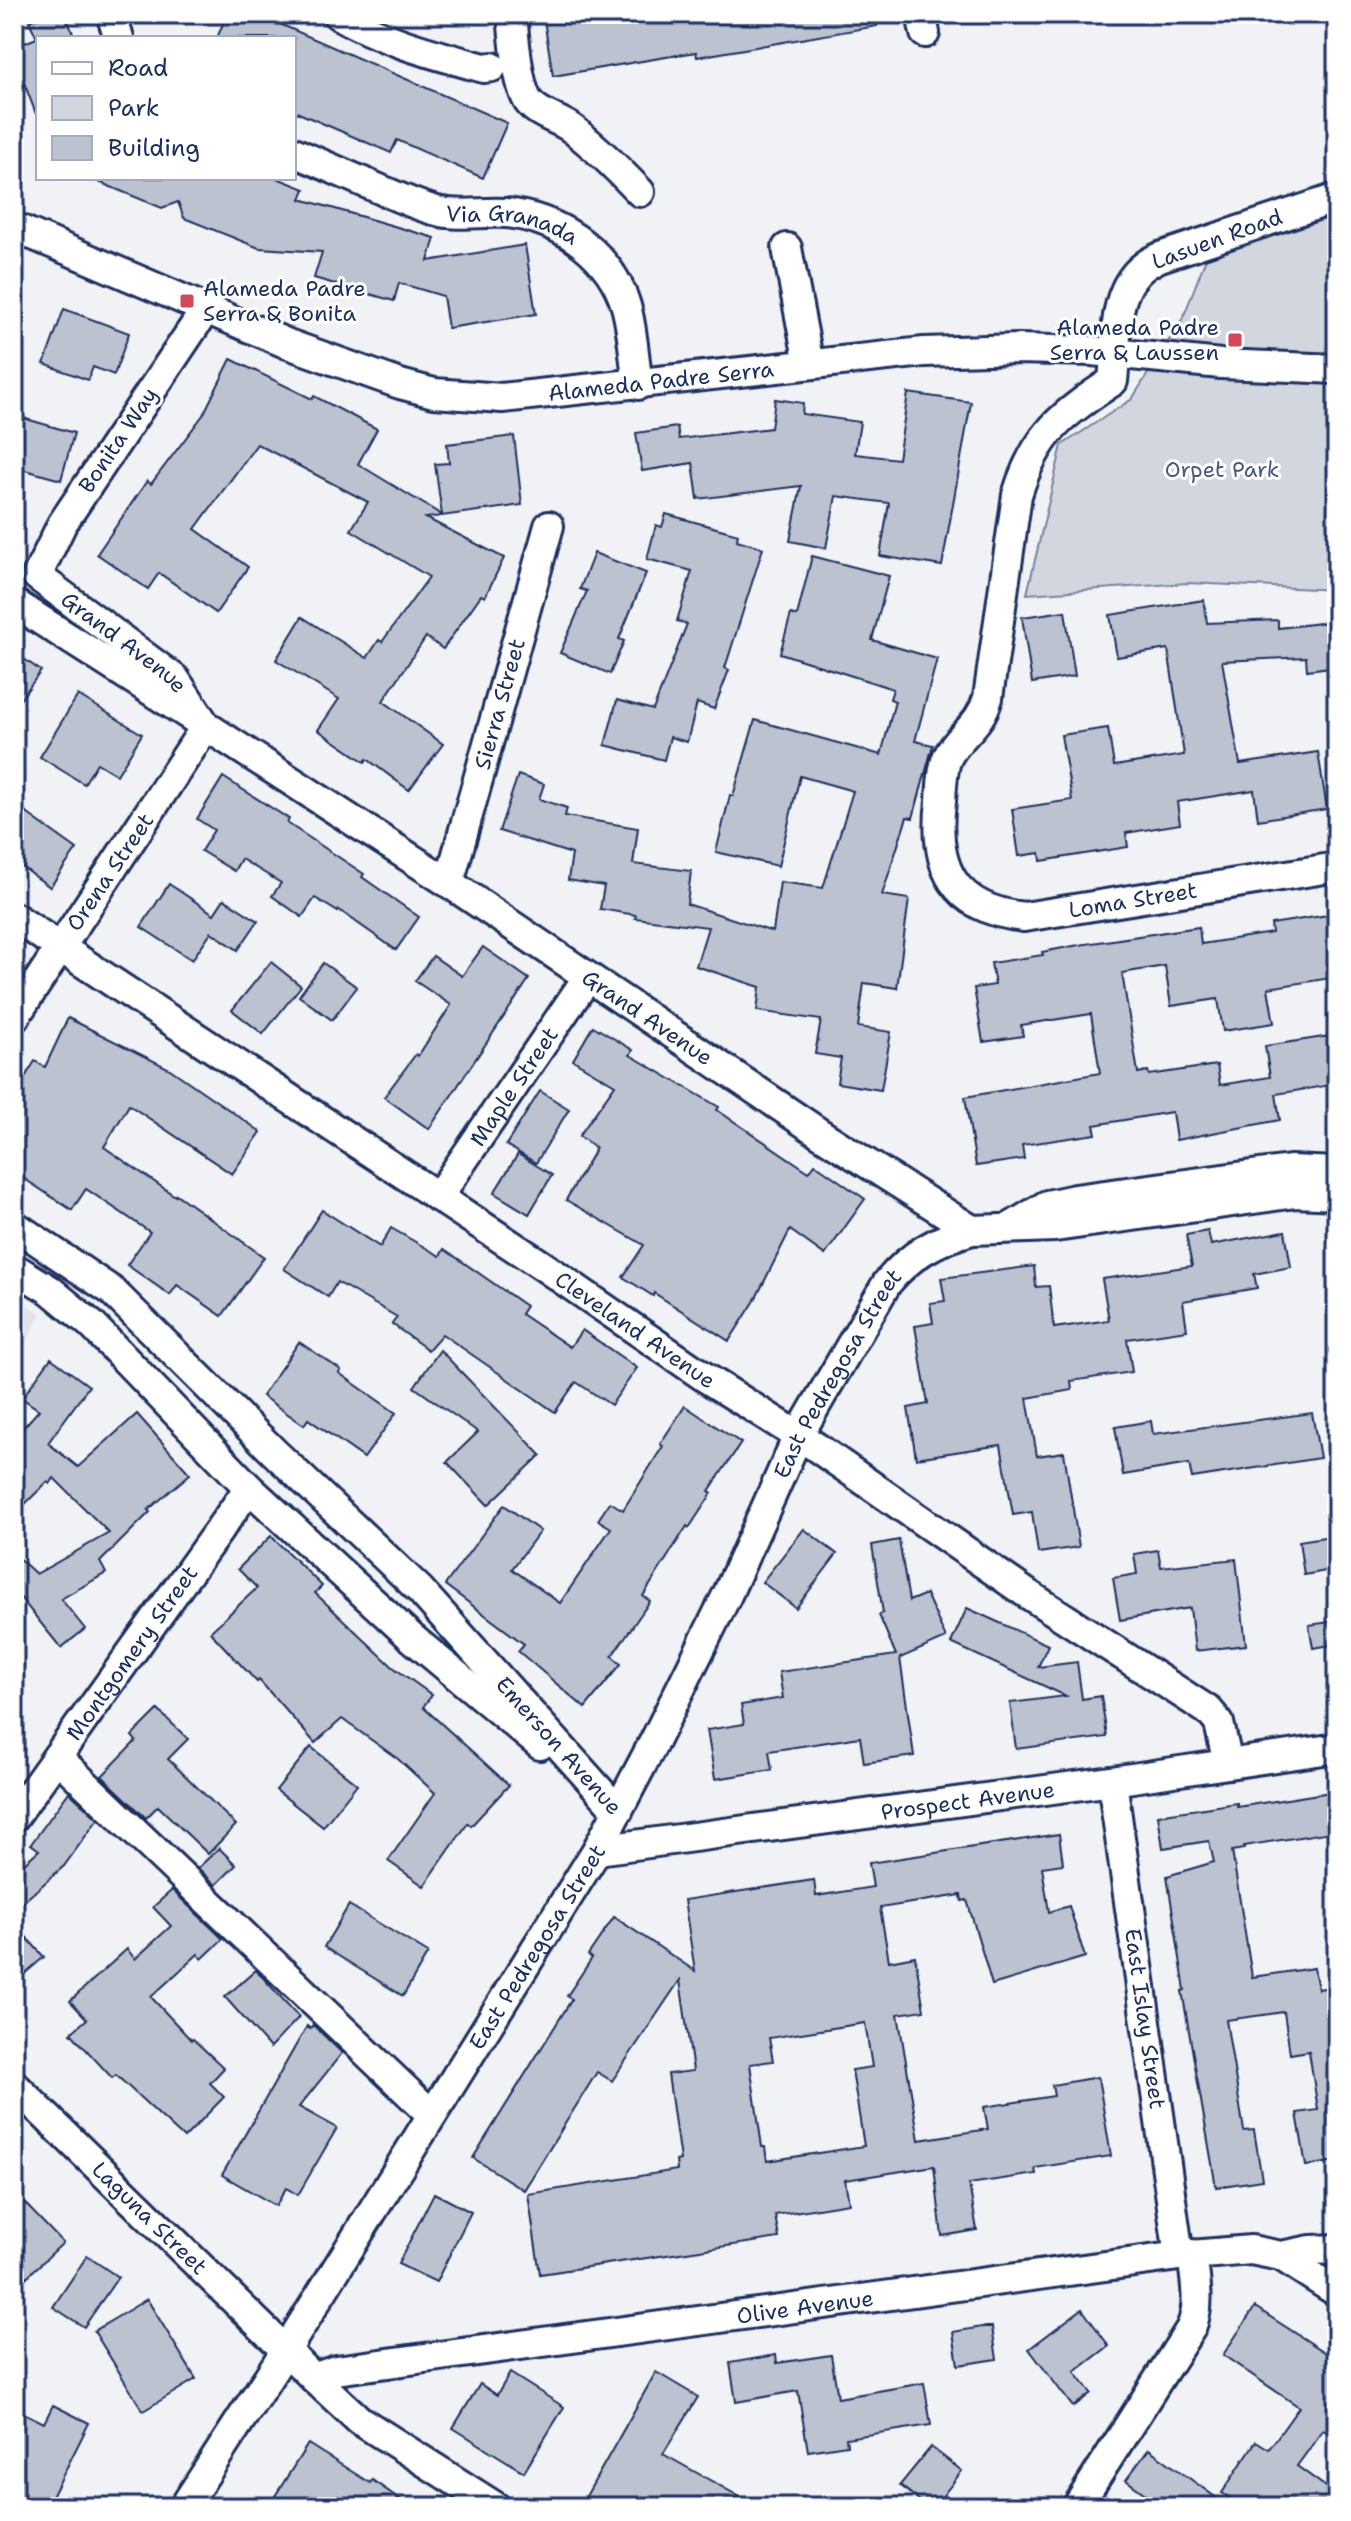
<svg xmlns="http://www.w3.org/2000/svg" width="1351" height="2521" viewBox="0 0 1351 2521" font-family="'Shantell Sans',sans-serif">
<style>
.built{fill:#e1e4ea}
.green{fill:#d2d6df;stroke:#76829e;stroke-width:2}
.building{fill:#bcc2d0;stroke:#1b2f5e;stroke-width:2;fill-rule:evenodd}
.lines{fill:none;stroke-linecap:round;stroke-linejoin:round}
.minor-casing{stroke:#1b2f5e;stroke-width:34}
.minor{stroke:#fff;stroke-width:28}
.poi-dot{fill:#d1495b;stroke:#fff;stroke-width:3}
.labels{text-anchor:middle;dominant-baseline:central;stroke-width:6;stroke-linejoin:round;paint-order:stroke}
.street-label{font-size:22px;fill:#1b2f5e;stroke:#fff}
.poi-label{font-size:22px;fill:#1b2f5e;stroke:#fff;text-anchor:start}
.park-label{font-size:22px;fill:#49597e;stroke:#fff}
</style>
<rect width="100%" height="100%" fill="#f1f2f5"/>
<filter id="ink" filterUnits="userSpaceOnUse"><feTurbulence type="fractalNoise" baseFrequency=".0125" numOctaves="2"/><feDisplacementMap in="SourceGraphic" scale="16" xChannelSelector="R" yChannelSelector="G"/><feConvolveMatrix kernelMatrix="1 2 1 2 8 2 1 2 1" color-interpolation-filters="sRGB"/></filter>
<g filter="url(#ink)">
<!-- built -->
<polygon class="built" points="14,1296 41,1314 14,1365"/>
<!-- green -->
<polygon class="green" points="1337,210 1337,590 1188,583 1027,594 1062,445 1132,399 1183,318 1206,258"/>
<!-- building -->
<g class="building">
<polygon points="47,14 65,14 75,38 38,38 38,113 36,114 14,56 14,47 37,38 29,21"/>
<polygon points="227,14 257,14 507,123 483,178 397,140 391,153 294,111 294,38 217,38"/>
<polygon points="543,14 876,14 877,26 697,57 696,52 553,76"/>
<polygon points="89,178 277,178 305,189 301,199 435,238 428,261 525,245 536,314 448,328 443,296 399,283 394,301 314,278 322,252 259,248 184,218 178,202 162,208"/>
<polygon points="64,309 129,333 114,375 93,367 88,380 44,364"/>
<polygon points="231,359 312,399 314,396 377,429 358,464 442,515 435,464 449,463 447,444 514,436 522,505 426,518 504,558 485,597 481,595 443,649 426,637 383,701 443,744 409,790 367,759 365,762 318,730 339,699 276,660 302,617 367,658 379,640 382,642 429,577 351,530 368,502 257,444 195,529 248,567 216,613 159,573 148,589 97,554 147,481 151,484 203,415"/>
<polygon points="908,393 971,402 942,566 880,556 889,503 836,496 826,548 790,541 801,486 698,499 693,463 642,471 636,433 677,427 679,439 771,428 775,399 803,403 802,414 860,422 855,454 898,459"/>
<polygon points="23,418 74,433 61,480 14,467 14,443"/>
<polygon points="666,514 738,534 737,540 763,548 725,668 729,670 714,709 697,703 687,742 670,737 664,760 605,745 617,700 653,710 687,624 677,621 692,571 647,559 656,525 662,527"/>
<polygon points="594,553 646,573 619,639 624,641 610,674 560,653 587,591 580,589"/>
<polygon points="812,556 889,576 872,640 937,659 915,741 933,745 913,818 907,817 882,895 909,899 897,988 864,983 858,1027 891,1032 881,1090 837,1083 841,1058 815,1054 821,1020 757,1011 760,987 696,966 708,927 635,918 636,915 600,909 604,886 568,880 572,854 499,831 518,775 544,784 539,799 567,808 565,816 638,828 633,864 691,871 687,904 773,932 780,882 823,888 853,791 800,776 778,866 716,852 730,795 733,796 755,720 881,755 895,701 890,699 893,689 780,653 791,614 797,616"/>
<polygon points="1204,600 1207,623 1278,620 1278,628 1337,621 1337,666 1307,670 1306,657 1222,661 1240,764 1318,752 1327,809 1258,820 1254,790 1177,802 1180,824 1126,833 1128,847 1041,861 1040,853 1019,856 1012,809 1072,800 1061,735 1108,728 1114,766 1184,755 1168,649 1117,657 1110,615"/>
<polygon points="1065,611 1075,676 1032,683 1022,617"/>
<polygon points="14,652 41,671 14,708"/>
<polygon points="78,695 142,734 117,775 97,763 84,784 40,757"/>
<polygon points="223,777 289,819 287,823 364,874 362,877 419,917 396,950 339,910 338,912 315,898 302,917 272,896 281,883 241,859 234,871 201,851 214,830 197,819"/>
<polygon points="14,804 77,849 50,887 14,861"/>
<polygon points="169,884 214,914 224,899 258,921 238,950 211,932 192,960 141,927"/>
<polygon points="1328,915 1337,977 1268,988 1274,1023 1223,1031 1218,999 1171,1006 1165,966 1122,973 1138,1073 1148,1071 1149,1075 1217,1065 1220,1085 1270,1077 1265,1046 1337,1035 1337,1084 1276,1094 1280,1120 1176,1140 1172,1112 1094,1125 1096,1134 1022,1145 1024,1159 976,1166 965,1097 1100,1073 1091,1014 1021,1025 1023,1036 983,1042 974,988 995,985 991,963 1043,955 1042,952 1079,945 1199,927 1201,944 1272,933 1271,924"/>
<polygon points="483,947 529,979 429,1129 384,1097 416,1054 418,1056 451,1005 415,981 433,956 462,976"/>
<polygon points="271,962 301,986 263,1034 232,1010"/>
<polygon points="323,963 357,987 332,1020 299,996"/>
<polygon points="68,1018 170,1069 261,1132 232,1174 129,1105 104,1147 175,1196 176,1194 264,1257 222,1316 177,1285 170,1295 127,1265 150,1232 86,1189 72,1210 14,1172 14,1095 35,1061 45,1067"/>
<polygon points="593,1026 633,1050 630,1055 719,1107 717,1110 809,1172 815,1164 865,1199 825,1255 790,1230 754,1302 729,1341 654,1293 653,1296 623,1277 644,1245 566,1200 596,1148 579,1136 615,1085 573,1060"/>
<polygon points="540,1091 569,1109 536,1163 506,1145"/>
<polygon points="518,1154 552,1175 529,1214 494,1193"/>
<polygon points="322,1210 380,1247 391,1228 440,1256 444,1249 526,1306 521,1314 570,1347 582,1330 637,1368 611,1405 576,1382 555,1412 442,1334 428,1350 392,1324 397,1317 337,1282 328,1297 284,1269"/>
<polygon points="1208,1231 1211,1245 1285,1231 1291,1267 1254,1274 1257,1288 1183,1301 1187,1330 1127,1339 1132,1372 1071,1381 1072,1390 1027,1398 1037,1456 1064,1452 1079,1547 1038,1553 1032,1512 1013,1515 1001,1445 916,1458 908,1408 928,1404 915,1326 933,1323 930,1303 945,1301 941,1278 1034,1266 1036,1287 1049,1286 1054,1328 1109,1320 1102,1279 1192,1266 1186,1235"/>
<polygon points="299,1342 341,1370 339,1373 396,1413 364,1458 308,1419 304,1425 262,1396"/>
<polygon points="440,1350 541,1455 488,1505 447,1462 478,1432 414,1387"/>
<polygon points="51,1358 89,1386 48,1443 78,1467 137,1414 190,1474 148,1510 150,1512 100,1562 106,1573 61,1599 85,1629 61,1648 14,1590 14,1554 36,1574 109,1533 54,1478 50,1484 47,1482 14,1515 14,1438 39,1410 22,1398"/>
<polygon points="685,1406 741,1443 709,1491 712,1493 689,1528 687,1526 643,1596 650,1601 612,1656 621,1664 585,1708 518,1651 524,1644 445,1585 504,1505 540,1531 512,1569 560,1603 611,1528 598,1520 610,1502 623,1510 663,1446 660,1444"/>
<polygon points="1312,1413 1320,1458 1192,1478 1189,1464 1123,1475 1115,1427 1151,1421 1153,1434"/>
<polygon points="804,1529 837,1554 796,1608 762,1582"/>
<polygon points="1337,1535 1337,1569 1304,1575 1299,1541"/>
<polygon points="271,1536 322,1586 315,1593 393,1667 432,1695 423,1707 509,1785 471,1826 468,1823 424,1886 388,1861 435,1793 398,1759 342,1719 315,1743 259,1680 257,1682 210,1632 257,1588 238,1569"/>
<polygon points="899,1540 909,1601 926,1594 946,1638 900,1658 914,1756 864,1763 860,1737 769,1751 772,1770 715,1779 707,1730 744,1724 741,1705 783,1698 779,1672 896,1655 879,1615 883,1613 872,1545"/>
<polygon points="1158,1550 1161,1567 1236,1559 1246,1645 1195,1651 1190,1608 1120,1620 1113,1578 1137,1574 1134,1554"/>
<polygon points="967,1608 1048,1645 1038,1667 1077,1662 1082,1699 1101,1696 1107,1737 1016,1749 1010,1703 1066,1696 951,1643"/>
<polygon points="1337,1621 1337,1644 1313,1648 1309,1625"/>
<polygon points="158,1710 188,1739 168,1759 236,1825 208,1854 158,1806 146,1818 102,1776 136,1741 132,1736"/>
<polygon points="311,1747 357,1784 323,1827 276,1790"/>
<polygon points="1337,1791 1337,1831 1244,1846 1244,1849 1232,1851 1252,1977 1314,1968 1318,1989 1337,1986 1337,2161 1306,2166 1297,2113 1318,2110 1309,2051 1290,2054 1284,2012 1226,2020 1244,2131 1254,2130 1262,2180 1216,2187 1182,1991 1185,1990 1167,1876 1214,1862 1209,1841 1163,1848 1158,1815 1237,1803 1237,1807"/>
<polygon points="69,1792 98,1819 64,1866 14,1910 14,1872 39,1850 31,1844"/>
<path d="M1059,1834L1063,1864L1042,1867L1049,1912L1069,1906L1085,1957L992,1985L967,1900L962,1901L961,1895L880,1908L889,1961L915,1956L924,2010L898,2014L919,2140L988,2129L984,2107L1054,2096L1052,2085L1098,2077L1111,2156L1035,2168L1036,2174L969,2184L977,2230L942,2236L934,2166L845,2180L849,2203L775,2215L779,2238L540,2274L528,2194L677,2170L676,2161L680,2160L668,2074L693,2071L680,1980L612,2081L597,2072L524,2190L473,2158L572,1999L567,1996L592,1958L588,1955L614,1917L695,1971L684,1900L814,1880L816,1896L873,1887L869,1863ZM865,2023L872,2067L852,2070L864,2146L767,2161L765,2147H762L750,2064L773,2061L769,2038Z"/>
<polygon points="219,1848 236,1865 216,1885 198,1868"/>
<polygon points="172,1890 223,1939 202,1959 198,1954 151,1997 191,2040 193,2039 224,2068 210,2083 224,2097 184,2138 116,2075 112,2078 71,2033 87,2019 70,2001 127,1949 135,1959 171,1926 153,1907"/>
<polygon points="349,1905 428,1953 403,1996 324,1947"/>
<polygon points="14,1923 44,1957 14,1983"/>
<polygon points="256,1970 299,2017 270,2048 225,1997"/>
<polygon points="313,2025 342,2053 299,2107 337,2128 298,2195 286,2188 276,2206 222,2175 307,2026 310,2029"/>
<polygon points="14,2192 63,2243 14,2289"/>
<polygon points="434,2193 471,2212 436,2282 398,2264"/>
<polygon points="87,2256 118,2277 84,2327 53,2307"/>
<polygon points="147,2299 196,2379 143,2411 94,2331"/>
<polygon points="1255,2307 1337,2360 1337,2438 1323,2430 1297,2466 1337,2495 1337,2507 1245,2507 1222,2493 1256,2441 1269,2449 1299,2407 1223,2355"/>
<polygon points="1082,2309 1109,2346 1075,2372 1091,2393 1073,2407 1029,2349"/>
<polygon points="982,2327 992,2327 997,2359 958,2365 953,2332"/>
<polygon points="776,2355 777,2363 831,2355 838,2398 924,2383 931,2425 846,2438 847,2445 808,2451 798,2391 736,2402 730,2363"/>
<polygon points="656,2372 698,2397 663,2454 758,2507 580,2507"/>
<polygon points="510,2373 564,2407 524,2472 453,2428 480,2384 497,2395"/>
<polygon points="53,2405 89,2423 47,2507 14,2507 14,2408 44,2423"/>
<polygon points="308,2444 370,2483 372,2480 411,2507 268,2507"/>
<polygon points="931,2447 962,2471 934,2507 927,2507 900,2485"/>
<polygon points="1149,2449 1229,2507 1163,2507 1126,2480"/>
</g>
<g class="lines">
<!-- minor casing -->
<g class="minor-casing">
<g id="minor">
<polyline points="111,14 119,38"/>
<path d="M337,14C382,41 433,54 484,68L492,67"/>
<path d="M512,14C514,35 517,83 528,101C537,114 558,119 571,128C595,146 619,170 640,192"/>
<polyline points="921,14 925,33"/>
<path id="s1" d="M294,152C324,165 354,178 384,191C402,199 422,208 441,212C466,217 490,210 514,214C565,222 611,256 626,306C633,331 634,359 638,385"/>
<path id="s2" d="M1337,198L1160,257C1109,278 1118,335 1113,381C1062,415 1036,433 1017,495L988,698C979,728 959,734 947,758C942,770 942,787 941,801C933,867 953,909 1024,917L1337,867"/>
<path id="s3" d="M14,227L288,344L400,384L434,393L502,398L924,352L1018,349L1092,351L1221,364L1337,369"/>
<polyline points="787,248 809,364"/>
<path id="s4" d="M206,309L62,524L37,576L175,679L206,726L449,883L821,1134L972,1230L1055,1227L1296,1193L1337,1195"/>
<polyline points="14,603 206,726 14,1018"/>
<path id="s5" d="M449,883L549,526"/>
<path id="s6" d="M14,917L543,1266L706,1378L816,1447L1026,1593L1209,1711L1219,1723L1228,1764"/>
<path id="s7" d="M438,1197L588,977"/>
<path id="s8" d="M14,1225L112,1291L274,1452L420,1590L618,1811"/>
<polyline points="1011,1227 1047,1205 1075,1199 1290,1170 1337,1172"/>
<polyline points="14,1268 50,1290 92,1325 249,1488 412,1638 540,1745"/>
<polyline points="57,1757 431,2114"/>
<path id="s9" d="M1112,1781L1179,2256"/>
<path id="s10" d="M14,1817L249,1488"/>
<path id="s11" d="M597,1850L1112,1781L1337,1748"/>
<path id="s12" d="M14,2085L314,2378L336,2370L1179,2256L1251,2250L1281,2256L1311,2250L1337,2249"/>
<polyline points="1281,2256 1337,2292"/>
<polyline points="314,2378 359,2420 496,2507"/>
<path id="s13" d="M184,2507L286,2350L597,1850L657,1736L727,1595L798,1436L887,1283C911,1254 936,1240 972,1230"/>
<path d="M1077,2507L1191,2328C1201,2304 1195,2280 1192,2254"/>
</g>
</g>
<!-- minor -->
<use href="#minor" class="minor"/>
</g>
</g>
<!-- markers -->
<g class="poi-dot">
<rect x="179" y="293" width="16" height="16" rx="4"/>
<rect x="1227" y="332" width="16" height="16" rx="4"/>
</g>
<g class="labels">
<!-- street labels -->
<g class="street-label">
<text stroke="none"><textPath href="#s1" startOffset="232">Via Granada</textPath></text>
<text transform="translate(1217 239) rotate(-20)">Lasuen Road</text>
<text stroke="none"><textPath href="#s3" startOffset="680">Alameda Padre Serra</textPath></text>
<text transform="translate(118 440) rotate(-56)">Bonita Way</text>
<text stroke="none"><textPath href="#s4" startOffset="426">Grand Avenue</textPath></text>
<text stroke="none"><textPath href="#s5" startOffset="186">Sierra Street</textPath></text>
<text transform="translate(110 872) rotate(-56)">Orena Street</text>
<text stroke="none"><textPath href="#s2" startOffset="1078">Loma Street</textPath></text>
<text stroke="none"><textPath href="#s4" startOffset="1074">Grand Avenue</textPath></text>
<text stroke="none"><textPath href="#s7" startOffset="134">Maple Street</textPath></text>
<text stroke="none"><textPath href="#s6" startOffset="746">Cleveland Avenue</textPath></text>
<text stroke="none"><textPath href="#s13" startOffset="1310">East Pedregosa Street</textPath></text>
<text stroke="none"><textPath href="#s10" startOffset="202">Montgomery Street</textPath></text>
<text stroke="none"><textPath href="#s8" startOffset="756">Emerson Avenue</textPath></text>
<text stroke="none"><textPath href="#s11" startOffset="374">Prospect Avenue</textPath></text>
<text stroke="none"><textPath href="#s13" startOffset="662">East Pedregosa Street</textPath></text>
<text stroke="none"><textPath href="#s9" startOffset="240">East Islay Street</textPath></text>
<text stroke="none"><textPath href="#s12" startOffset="190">Laguna Street</textPath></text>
<text stroke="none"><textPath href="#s12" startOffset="916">Olive Avenue</textPath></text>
</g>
<!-- poi labels -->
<g class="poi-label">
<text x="203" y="288">Alameda Padre<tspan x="203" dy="25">Serra &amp; Bonita</tspan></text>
<text x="1219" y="327" text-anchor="end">Alameda Padre<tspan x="1219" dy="25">Serra &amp; Laussen</tspan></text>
</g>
<!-- park labels -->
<g class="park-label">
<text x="1222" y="469">Orpet Park</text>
</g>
</g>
<!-- margin -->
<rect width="1351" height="2521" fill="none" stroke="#fff" stroke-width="48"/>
<rect x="24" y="24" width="1303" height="2473" fill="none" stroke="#1b2f5e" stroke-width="3" filter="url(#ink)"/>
<!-- legend -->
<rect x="36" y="36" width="260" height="144" fill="#ffffff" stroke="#a4acbf" stroke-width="2"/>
<rect x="52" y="62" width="40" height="12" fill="#ffffff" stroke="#a4acbf" stroke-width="2"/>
<text x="108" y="76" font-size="24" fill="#1b2f5e">Road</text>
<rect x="52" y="96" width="40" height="24" fill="#d2d6df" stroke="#a4acbf" stroke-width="2"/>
<text x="108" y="116" font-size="24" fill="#1b2f5e">Park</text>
<rect x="52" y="136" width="40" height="24" fill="#bcc2d0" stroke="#a4acbf" stroke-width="2"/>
<text x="108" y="156" font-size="24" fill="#1b2f5e">Building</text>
</svg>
